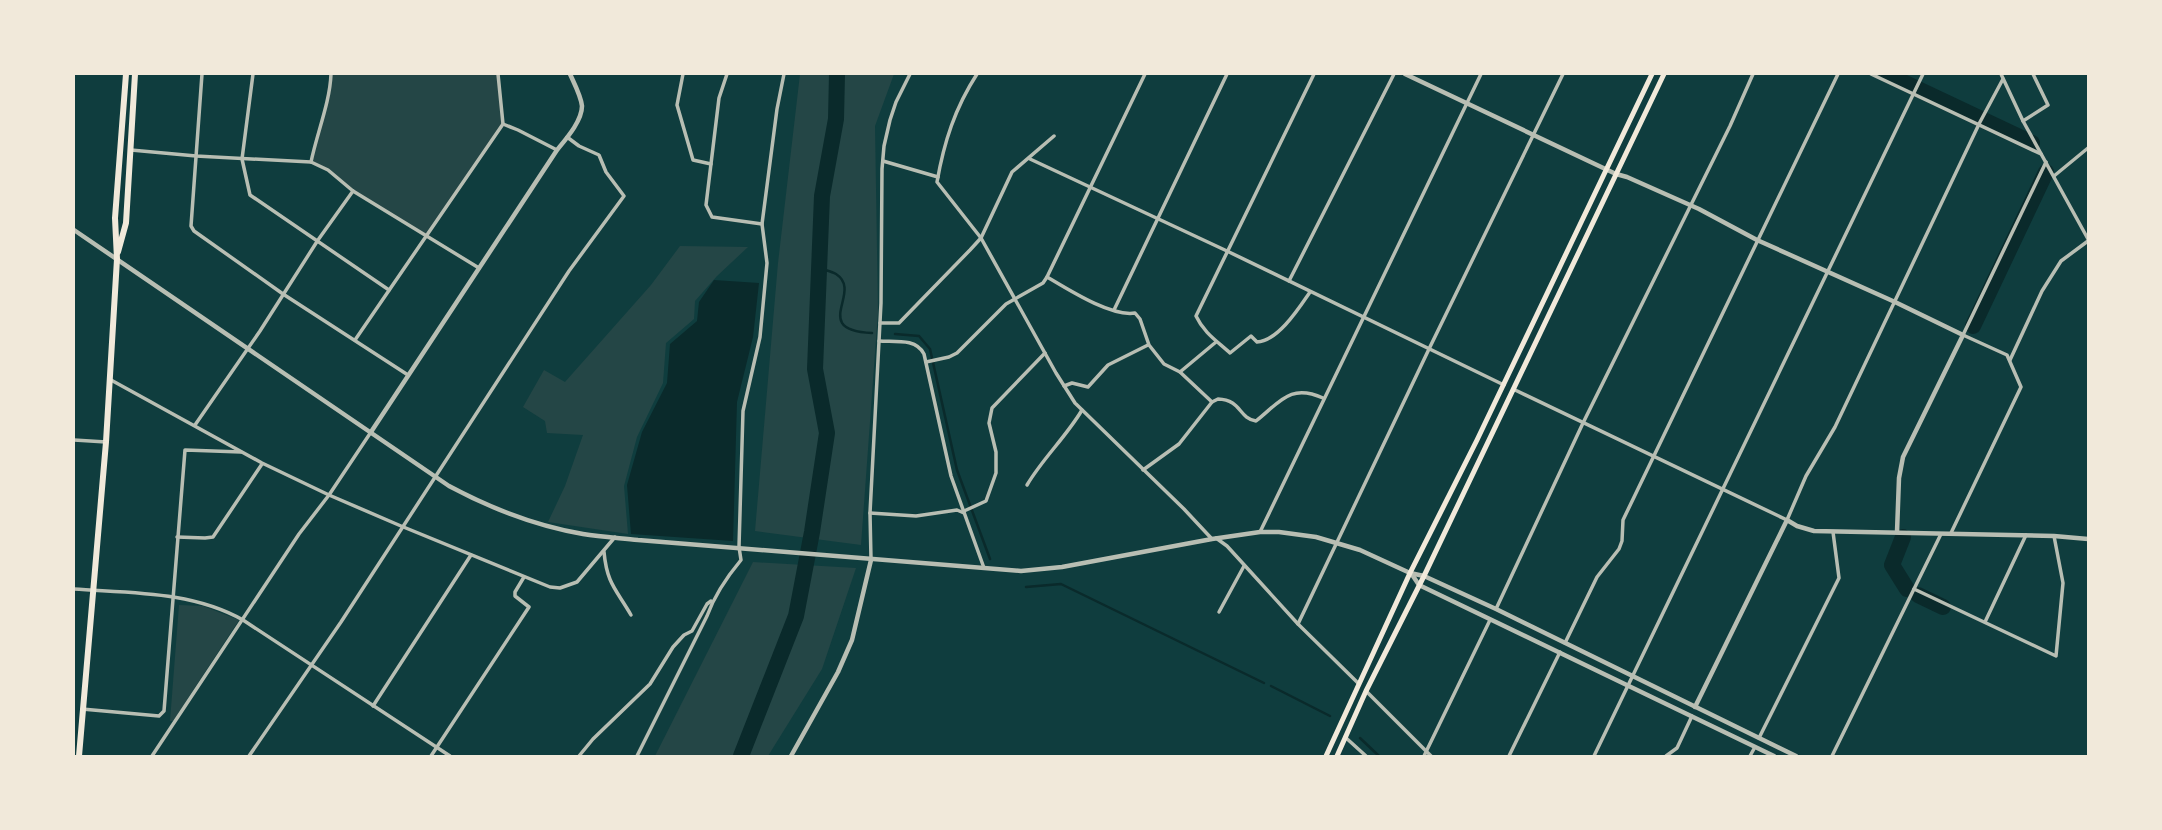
<svg xmlns="http://www.w3.org/2000/svg" width="2162" height="830" viewBox="0 0 2162 830" font-family="Cabin,sans-serif">
<style>
.green{fill:#244646}
.water{fill:#0a2a2b}
.lines{fill:none;stroke-linecap:round;stroke-linejoin:round}
.stream{stroke:#0a2a2b;stroke-width:2.5}
.river{stroke:#0a2a2b;stroke-width:16}
.minor{stroke:#b8beb3;stroke-width:3.5}
.tertiary{stroke:#b8beb3;stroke-width:4.5}
.secondary{stroke:#f1e9da;stroke-width:5}
.trunk{stroke:#f1e9da;stroke-width:6}
</style>
<rect width="100%" height="100%" fill="#0f3d3e"/>
<!-- green -->
<g class="green">
<path d="M331,74H498L503,124L426,236L353,191L328,170L311,162C317,133 330,102 331,74Z"/>
<polygon points="800,74 894,74 875,126 878,312 861,545 755,531 778,263"/>
<polygon points="680,246 748,247 717,276 695,301 694,319 666,343 663,383 637,437 624,486 628,534 548,522 565,486 583,435 547,433 545,421 523,407 544,370 565,382 651,285"/>
<polygon points="753,562 856,568 822,669 768,756 655,756"/>
<polygon points="179,605 203,606 239,620 173,721 170,721"/>
</g>
<!-- water -->
<polygon class="water" points="714,280 759,283 753,337 737,402 733,541 631,534 627,485 642,432 667,383 670,344 697,321 699,302"/>
<g class="lines">
<!-- stream -->
<g class="stream">
<path d="M820,268C824,270 831,271 836,274C864,292 809,330 872,333"/>
<polyline points="895,334 919,336 930,349 957,470 990,559"/>
<polyline points="1026,587 1061,584 1264,683"/>
<polyline points="1271,686 1330,716"/>
<polyline points="1360,738 1379,756"/>
</g>
<!-- river -->
<g class="river">
<polyline points="1886,74 2032,143"/>
<polyline points="1973,326 2046,172"/>
<polyline points="1903,537 1892,565 1907,589"/>
<polyline points="1918,595 1943,607"/>
<polyline points="741,756 796,616 812,532 827,433 815,369 822,196 836,119 837,74"/>
</g>
<!-- minor -->
<g class="minor">
<polyline points="202,74 191,226 194,231 283,294 408,375"/>
<polyline points="253,74 242,159 250,195 389,290"/>
<polyline points="683,74 677,105 693,160 711,164"/>
<polyline points="727,74 719,98 706,205 712,217 762,224"/>
<path d="M977,74C955,108 944,142 937,182L981,238L1056,373L1075,403L1184,509L1212,539"/>
<polyline points="1871,74 2041,154"/>
<polyline points="2001,74 2023,121 2088,239"/>
<polyline points="2023,121 2048,105 2033,74"/>
<polyline points="503,124 518,130 557,150"/>
<polyline points="131,150 196,156 311,162 328,170 353,191 479,268"/>
<polyline points="1030,159 1227,251 1504,385"/>
<polyline points="883,161 938,177"/>
<path d="M311,162C317,133 330,102 331,74"/>
<polyline points="2054,176 2088,148"/>
<path d="M1047,277C1069,290 1111,317 1135,313L1140,319L1149,345L1164,364L1180,372L1212,402"/>
<polyline points="1289,281 1394,74"/>
<path d="M1310,292C1299,308 1278,341 1257,342L1251,336L1230,353C1217,341 1204,333 1196,316L1314,74"/>
<polyline points="1114,310 1227,74"/>
<polyline points="880,323 899,323 970,250 981,238 1012,172 1054,136"/>
<polyline points="355,340 503,124 498,74"/>
<path d="M879,341C895,342 916,338 924,354L951,476L984,568"/>
<polyline points="2010,360 2042,291 2061,261 2088,241"/>
<polyline points="926,362 949,357 957,353 1006,304 1043,283 1047,277 1145,74"/>
<polyline points="1180,372 1216,342"/>
<polyline points="111,380 262,463 329,495 401,526 550,587 560,588 577,582 615,537"/>
<polyline points="1064,386 1072,383 1088,387 1108,365 1148,345"/>
<polyline points="1513,389 1787,520 1806,476 1835,427 1980,122 2003,79"/>
<polyline points="195,425 260,331 318,240 353,191"/>
<polyline points="74,440 106,442"/>
<path d="M1143,470L1179,444L1212,402L1218,399C1242,400 1238,418 1256,421C1280,402 1290,383 1323,398"/>
<path d="M1027,485C1043,458 1066,437 1082,410"/>
<polyline points="964,511 986,501 996,473 996,452 989,423 992,408 1045,353"/>
<polyline points="870,513 916,516 957,510 964,513"/>
<polyline points="1260,532 1481,74"/>
<polyline points="1951,533 2021,387 2007,355 1963,335 2046,162"/>
<polyline points="177,537 205,538 213,537 262,464"/>
<polyline points="1216,538 1227,546 1298,624 1359,684"/>
<path d="M604,552C607,584 616,589 631,615"/>
<polyline points="871,559 870,513 881,303 882,169 884,146 890,120 896,102 910,74"/>
<path d="M74,589C130,593 192,591 243,620L450,756"/>
<polyline points="1914,589 2056,656 2063,583 2054,536"/>
<polyline points="1496,609 1583,423 1730,126 1753,74"/>
<polyline points="1219,612 1244,566"/>
<polyline points="1985,622 2026,535"/>
<polyline points="1298,624 1429,349 1563,74"/>
<polyline points="1565,643 1597,577 1619,549 1622,541 1623,520 1838,74"/>
<polyline points="1366,691 1431,756"/>
<polyline points="373,706 471,555"/>
<polyline points="82,709 159,716 164,711 185,450 241,452"/>
<polyline points="1345,737 1366,756"/>
<polyline points="1759,738 1839,578 1833,532"/>
<polyline points="152,756 299,534 329,495 371,432"/>
<polyline points="249,756 341,622 569,271 624,196 606,172 599,155 579,146 567,137"/>
<polyline points="431,756 529,607 515,596 515,592 524,577"/>
<polyline points="579,756 593,739 650,684 673,647 684,635 692,631 707,604 711,601"/>
<path d="M637,756L707,616C715,594 726,578 741,560L739,547L743,411L760,337L767,263L762,224L777,109L784,74"/>
<polyline points="1424,756 1490,620"/>
<polyline points="1509,756 1560,652"/>
<polyline points="1594,756 1923,74"/>
<polyline points="1666,756 1677,748 1692,716"/>
<polyline points="1750,756 1755,747"/>
<polyline points="1832,756 1941,534"/>
</g>
<!-- tertiary -->
<g class="tertiary">
<polyline points="1405,74 1616,174 1627,177 1699,209 1757,240 1895,302 1963,335 1903,457 1899,478 1897,532"/>
<path d="M74,230L449,486C492,509 536,526 583,534C601,537 620,538 638,540L1021,571L1062,567L1212,539L1260,532H1279L1316,537L1360,550L1410,573L1424,576L1496,609L1796,756"/>
<path d="M371,432L557,150C566,139 582,121 582,106C581,96 574,83 570,74"/>
<polyline points="1411,573 1419,585 1774,756"/>
<polyline points="1695,707 1787,520 1797,526 1814,531 2054,536 2088,539"/>
<polyline points="791,756 838,672 852,640 871,560"/>
</g>
<!-- secondary -->
<g class="secondary">
<polyline points="1326,756 1410,573 1477,440 1652,74"/>
<polyline points="1337,756 1366,691 1424,576 1664,74"/>
</g>
<!-- trunk -->
<g class="trunk">
<polyline points="118,252 126,223 135,74"/>
<polyline points="79,756 106,442 117,259 115,218 126,74"/>
</g>
</g>
<!-- border -->
<rect width="2162" height="830" fill="none" stroke="#f1e9da" stroke-width="150"/>
</svg>
